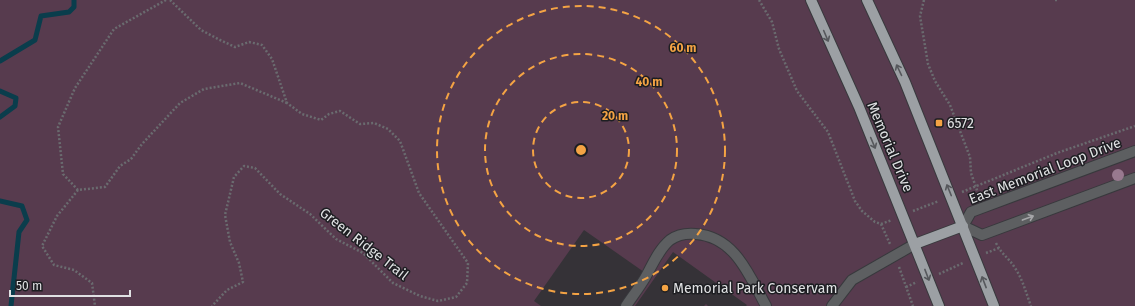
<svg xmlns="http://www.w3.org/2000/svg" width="1135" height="306" viewBox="0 0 1135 306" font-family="'Fira Sans',sans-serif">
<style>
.green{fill:#573b4e}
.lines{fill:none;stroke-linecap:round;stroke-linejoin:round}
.stream{stroke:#0a3d4c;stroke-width:5}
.building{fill:#353237}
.minor-casing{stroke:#38393d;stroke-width:12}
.major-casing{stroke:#38393d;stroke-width:12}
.path{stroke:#6a6b6f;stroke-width:2.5;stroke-dasharray:2 2;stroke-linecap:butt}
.minor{stroke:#5d5f61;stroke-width:10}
.major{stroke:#9ca0a4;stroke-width:10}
.tree{fill:#98798f}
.oneway{stroke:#56585c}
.oneway2{stroke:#a5a6a8}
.ring{fill:none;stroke:#f4a344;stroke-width:2;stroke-dasharray:7 5}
.poi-dot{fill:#f4a344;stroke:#1d1e22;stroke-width:1.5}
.labels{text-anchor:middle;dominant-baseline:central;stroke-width:3;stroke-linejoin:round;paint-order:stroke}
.poi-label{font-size:14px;fill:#e0e1e3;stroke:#1d1e22;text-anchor:start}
.street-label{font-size:14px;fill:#e0e1e3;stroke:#1d1e22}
.centre{fill:#f4a344;stroke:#1d1e22;stroke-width:2}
.ring-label{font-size:12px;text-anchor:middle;font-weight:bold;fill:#f4a344;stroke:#1d1e22;stroke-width:3;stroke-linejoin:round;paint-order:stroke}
</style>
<rect width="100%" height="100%" fill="#1d1e22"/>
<!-- green -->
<rect class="green" x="0" y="0" width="1135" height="306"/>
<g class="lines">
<!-- stream -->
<g class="stream">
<polyline points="0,61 35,40 41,16 69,12 74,7 74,0"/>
<polyline points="0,91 16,98 15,106 0,117"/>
<polyline points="0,201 22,206 27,220 19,232 11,306"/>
</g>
</g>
<!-- building -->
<g class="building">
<polygon points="584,230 644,272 620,306 541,306 534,301"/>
<polygon points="673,252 747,305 746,306 708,306 706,304 704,306 635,306"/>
</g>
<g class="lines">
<!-- minor casing -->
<g class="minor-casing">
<g id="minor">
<polyline points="1135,151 971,212 963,226 982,235 1135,178"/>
<path d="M626,306C632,297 639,288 645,278C652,266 658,250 670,240C677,235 686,233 696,234C735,237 749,275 766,306"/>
<polyline points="832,306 852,280 915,244"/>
</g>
</g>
<!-- major casing -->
<g class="major-casing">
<g id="major">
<polyline points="811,0 859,107 939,306"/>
<polyline points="867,0 905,82 994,306"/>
<polyline points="915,244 963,226"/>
</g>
</g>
<!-- path -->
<g class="path">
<polyline points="166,0 114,29 75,88 58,127 63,174 78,190 105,187 120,166 131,159 142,144 180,103 204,89 240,83 287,103"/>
<polyline points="170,0 201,30 220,40 235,47 249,42 262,45 272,59 287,103 302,114 321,120 329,114 340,111 360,124 374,123 388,129 400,141 419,193 468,263 467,283 456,297 438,301 420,296 393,283 363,253 336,239 310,214 280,194 255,168 244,166 234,177 225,215 230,242 239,263 243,282 227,290 212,306"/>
<polyline points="759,0 772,22 779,49 797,91 828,132 855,201 862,211 875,222 881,224 890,244"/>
<polyline points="924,0 920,16 928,64 935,81 950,105 970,157 971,173 979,196"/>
<polyline points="1055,0 1059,0"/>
<polyline points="78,190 57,216 42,246 54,265 74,270 92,283 95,306"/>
<polyline points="962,192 1057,153 1135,126"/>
<polyline points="913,211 939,201"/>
<polyline points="881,224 892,220"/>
<path d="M996,243C1002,255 1009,258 1015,268C1023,280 1026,293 1031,306"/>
<polyline points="986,253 999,248"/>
<polyline points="899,267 913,306"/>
<polyline points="939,274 963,263"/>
<polyline points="906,287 917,282"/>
</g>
<!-- minor -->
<use href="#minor" class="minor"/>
<!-- major -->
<use href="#major" class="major"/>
</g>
<!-- trees -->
<circle class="tree" cx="1118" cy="175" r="6"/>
<!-- one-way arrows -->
<defs><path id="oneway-shaft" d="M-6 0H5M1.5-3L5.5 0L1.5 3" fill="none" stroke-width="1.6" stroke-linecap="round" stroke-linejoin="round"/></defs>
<g class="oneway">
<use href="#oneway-shaft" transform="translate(826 36) rotate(67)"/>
<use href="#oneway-shaft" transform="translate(899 70) rotate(-115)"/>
<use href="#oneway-shaft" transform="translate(873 143) rotate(67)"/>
<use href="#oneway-shaft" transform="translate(949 190) rotate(-112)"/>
<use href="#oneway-shaft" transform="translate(927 275) rotate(69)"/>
<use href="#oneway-shaft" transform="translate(984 282) rotate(-111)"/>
</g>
<use class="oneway2" href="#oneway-shaft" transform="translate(1028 218) rotate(-20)"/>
<!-- distance rings -->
<g class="ring">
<circle cx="581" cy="150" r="48"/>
<circle cx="581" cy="150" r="96"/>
<circle cx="581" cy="150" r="144"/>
</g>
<!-- markers -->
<g class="poi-dot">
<rect x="935" y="119" width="8" height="8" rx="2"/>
<circle cx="665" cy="288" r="4"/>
</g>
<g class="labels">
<!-- poi labels -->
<g class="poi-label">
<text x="947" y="123">6572</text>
<text x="673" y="288">Memorial Park Conservam</text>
</g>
<!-- street labels -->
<g class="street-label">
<text transform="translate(890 147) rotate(67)">Memorial Drive</text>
<text transform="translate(1045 171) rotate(-21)">East Memorial Loop Drive</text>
<text transform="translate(364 244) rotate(38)">Green Ridge Trail</text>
</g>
</g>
<circle cx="581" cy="150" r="6" class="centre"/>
<g class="ring-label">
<text x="683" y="52">60 m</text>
<text x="649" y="86">40 m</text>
<text x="615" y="120">20 m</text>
</g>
<!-- scale -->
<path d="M10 290v6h120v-6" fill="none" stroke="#e0e1e3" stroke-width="2"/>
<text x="16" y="290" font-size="12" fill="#e0e1e3" stroke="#1d1e22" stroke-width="3" paint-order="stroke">50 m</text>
</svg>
